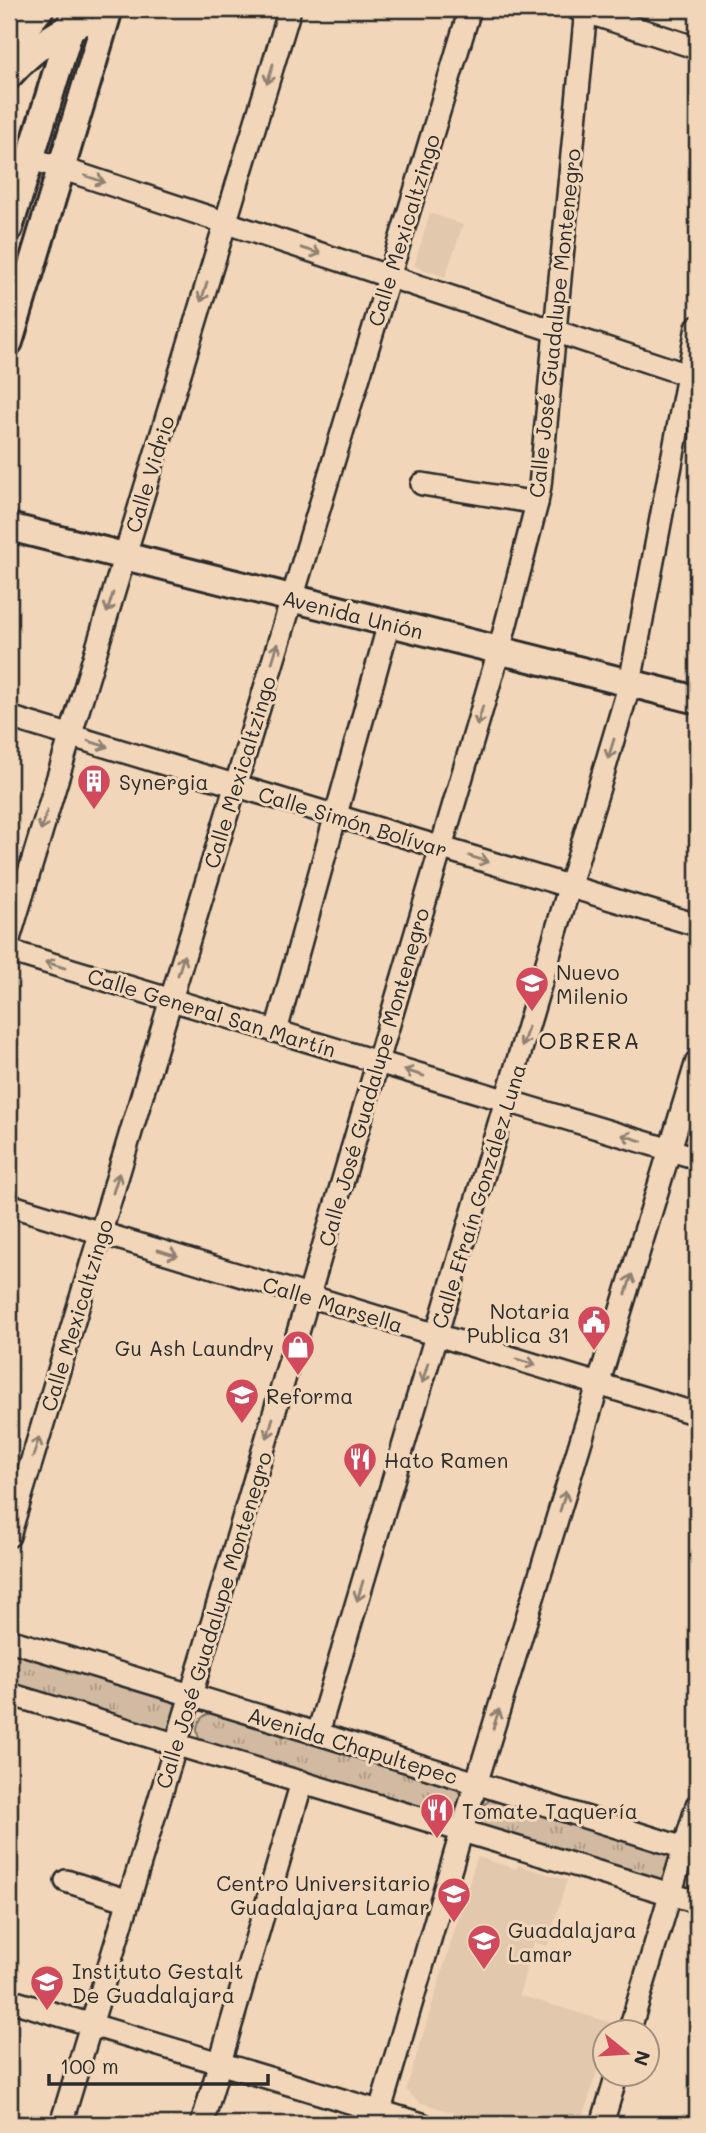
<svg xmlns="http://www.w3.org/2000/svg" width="706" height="2133" viewBox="0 0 706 2133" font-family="Mali,sans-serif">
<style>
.built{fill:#e2c8ad}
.park{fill:url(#park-tufts);stroke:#7e7266;stroke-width:2}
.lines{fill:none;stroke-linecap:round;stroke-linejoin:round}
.minor-casing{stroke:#2b2b2b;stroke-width:26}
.major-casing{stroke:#2b2b2b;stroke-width:32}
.minor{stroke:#f2d6b9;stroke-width:21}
.major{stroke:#f2d6b9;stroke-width:26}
.oneway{stroke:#8e8072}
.labels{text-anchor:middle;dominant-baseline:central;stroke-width:6;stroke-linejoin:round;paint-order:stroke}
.street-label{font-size:21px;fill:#2b2b2b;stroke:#f2d6b9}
.poi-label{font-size:21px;fill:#2b2b2b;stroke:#f2d6b9;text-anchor:start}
.neighbourhood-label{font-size:23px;letter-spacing:2px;fill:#2b2b2b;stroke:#f2d6b9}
</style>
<defs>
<pattern id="park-tufts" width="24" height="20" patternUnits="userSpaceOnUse" patternTransform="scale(1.75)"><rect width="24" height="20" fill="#d1baa1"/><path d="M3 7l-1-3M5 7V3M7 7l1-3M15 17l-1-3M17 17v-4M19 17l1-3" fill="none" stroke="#aa9783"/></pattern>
</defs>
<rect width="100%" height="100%" fill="#f2d6b9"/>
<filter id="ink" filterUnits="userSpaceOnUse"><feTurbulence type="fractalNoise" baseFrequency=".0143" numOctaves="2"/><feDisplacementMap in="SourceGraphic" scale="14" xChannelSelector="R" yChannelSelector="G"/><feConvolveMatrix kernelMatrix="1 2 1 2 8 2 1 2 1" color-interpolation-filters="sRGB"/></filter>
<g filter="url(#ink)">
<!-- built -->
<g class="built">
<polygon points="430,213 463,225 445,277 414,266"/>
<polygon points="477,1857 516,1869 518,1865 567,1880 547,1946 534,1942 519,1995 612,2023 609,2031 604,2032 604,2047 581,2124 490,2124 419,2102 406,2090"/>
</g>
<!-- park -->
<g class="park">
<polygon points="9,1649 173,1699 179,1708 172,1728 162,1732 9,1685 9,1672 12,1666"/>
<path d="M214,1712L455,1786L461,1795L458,1810L444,1818L200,1741C193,1727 199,1715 214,1712Z"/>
<path d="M491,1799H497L670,1854L673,1859L667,1878L658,1882L484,1828C477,1816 480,1806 491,1799Z"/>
</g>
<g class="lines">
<!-- minor casing -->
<g class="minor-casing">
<g id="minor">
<polyline points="577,9 697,48"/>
<polyline points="30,158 697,378"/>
<polyline points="422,484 537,503"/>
<polyline points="9,717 697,925"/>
<polyline points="9,939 290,9"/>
<polyline points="9,951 697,1158"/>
<polyline points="276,1031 389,623"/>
<polyline points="9,1205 697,1414"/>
<polyline points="9,1536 470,9"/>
<polyline points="9,1640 329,1737 697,1852"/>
<polyline points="9,1694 697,1902"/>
<polyline points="318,1733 630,683 697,327"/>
<polyline points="66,1881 129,1901"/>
<polyline points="9,2000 422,2124"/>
<polyline points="629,2032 697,1805"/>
<polyline points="61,2124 191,1695 499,651 537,503 540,486 586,9"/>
<polyline points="202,2124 302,1782"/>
<polyline points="376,2124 462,1830 697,1061"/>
<polyline points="602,2124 617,2074"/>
</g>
</g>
<!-- major casing -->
<g class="major-casing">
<g id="major">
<polyline points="9,48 40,9"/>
<path d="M9,75C29,52 52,35 80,23"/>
<polyline points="9,228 76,9"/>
<polyline points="9,342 109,9"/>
<polyline points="9,527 697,700"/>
</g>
</g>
<!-- minor -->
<use href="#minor" class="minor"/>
<!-- major -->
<use href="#major" class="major"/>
</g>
<!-- one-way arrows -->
<defs><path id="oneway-shaft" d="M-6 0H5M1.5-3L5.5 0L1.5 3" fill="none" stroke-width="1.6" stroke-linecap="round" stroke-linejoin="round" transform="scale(1.75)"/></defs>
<g class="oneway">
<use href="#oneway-shaft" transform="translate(270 74) rotate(107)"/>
<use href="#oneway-shaft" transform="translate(95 179) rotate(18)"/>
<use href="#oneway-shaft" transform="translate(311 251) rotate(18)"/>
<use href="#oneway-shaft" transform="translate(204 292) rotate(107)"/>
<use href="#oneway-shaft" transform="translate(110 603) rotate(107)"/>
<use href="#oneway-shaft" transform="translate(275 653) rotate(-73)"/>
<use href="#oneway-shaft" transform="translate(480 716) rotate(106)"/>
<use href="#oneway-shaft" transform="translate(98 744) rotate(17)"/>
<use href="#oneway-shaft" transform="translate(611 749) rotate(107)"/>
<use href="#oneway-shaft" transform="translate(44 821) rotate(107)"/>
<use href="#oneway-shaft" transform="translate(479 859) rotate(17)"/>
<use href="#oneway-shaft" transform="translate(55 965) rotate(-163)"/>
<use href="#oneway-shaft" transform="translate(181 965) rotate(-73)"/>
<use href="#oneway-shaft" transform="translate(525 1037) rotate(107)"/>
<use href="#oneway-shaft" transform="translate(414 1073) rotate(-163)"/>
<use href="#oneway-shaft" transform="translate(632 1138) rotate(-163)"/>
<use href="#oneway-shaft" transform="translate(116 1183) rotate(-73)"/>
<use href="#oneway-shaft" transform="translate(168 1253) rotate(17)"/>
<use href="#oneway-shaft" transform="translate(629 1284) rotate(-73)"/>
<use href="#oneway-shaft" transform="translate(526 1362) rotate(17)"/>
<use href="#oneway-shaft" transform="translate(425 1373) rotate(107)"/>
<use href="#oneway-shaft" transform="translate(270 1428) rotate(106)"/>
<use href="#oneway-shaft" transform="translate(36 1447) rotate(-73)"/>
<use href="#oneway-shaft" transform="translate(563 1501) rotate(-73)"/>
<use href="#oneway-shaft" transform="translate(360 1591) rotate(107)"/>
<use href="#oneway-shaft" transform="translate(496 1719) rotate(-73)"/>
</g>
</g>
<!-- icons -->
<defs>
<g id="building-pin" transform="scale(1.75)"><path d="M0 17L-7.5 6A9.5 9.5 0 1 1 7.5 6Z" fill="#d1495b" stroke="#f2d6b9"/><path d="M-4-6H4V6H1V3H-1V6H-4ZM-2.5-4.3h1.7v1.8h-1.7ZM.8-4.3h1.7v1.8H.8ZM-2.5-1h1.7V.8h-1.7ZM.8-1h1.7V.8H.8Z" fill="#fff"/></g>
<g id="school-pin" transform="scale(1.75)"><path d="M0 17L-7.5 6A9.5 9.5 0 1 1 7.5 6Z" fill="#d1495b" stroke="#f2d6b9"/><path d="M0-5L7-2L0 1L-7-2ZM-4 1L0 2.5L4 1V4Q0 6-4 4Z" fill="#fff"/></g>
<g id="civic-pin" transform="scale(1.75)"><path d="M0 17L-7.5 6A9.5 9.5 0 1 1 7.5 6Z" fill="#d1495b" stroke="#f2d6b9"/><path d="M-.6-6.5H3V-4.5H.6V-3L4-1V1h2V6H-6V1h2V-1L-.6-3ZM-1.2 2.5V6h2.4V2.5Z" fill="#fff"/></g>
<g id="shop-pin" transform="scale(1.75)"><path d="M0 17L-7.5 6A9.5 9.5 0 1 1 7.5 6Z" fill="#d1495b" stroke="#f2d6b9"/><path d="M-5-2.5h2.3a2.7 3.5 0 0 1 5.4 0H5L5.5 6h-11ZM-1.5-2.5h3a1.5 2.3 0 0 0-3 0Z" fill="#fff"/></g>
<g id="restaurant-pin" transform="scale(1.75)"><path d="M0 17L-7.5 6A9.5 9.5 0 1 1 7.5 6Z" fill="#d1495b" stroke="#f2d6b9"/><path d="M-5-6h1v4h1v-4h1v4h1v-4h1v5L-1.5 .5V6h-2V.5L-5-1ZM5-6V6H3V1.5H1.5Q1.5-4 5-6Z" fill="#fff"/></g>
<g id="university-pin" transform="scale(1.75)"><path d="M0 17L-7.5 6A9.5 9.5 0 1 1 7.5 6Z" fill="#d1495b" stroke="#f2d6b9"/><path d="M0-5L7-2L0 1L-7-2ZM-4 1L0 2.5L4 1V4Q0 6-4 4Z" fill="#fff"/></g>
</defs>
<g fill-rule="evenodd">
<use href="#building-pin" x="94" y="781"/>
<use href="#school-pin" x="532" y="983"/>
<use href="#civic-pin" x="594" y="1322"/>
<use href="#shop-pin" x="298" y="1347"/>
<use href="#school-pin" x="242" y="1395"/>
<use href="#restaurant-pin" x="360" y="1459"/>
<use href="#restaurant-pin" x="437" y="1810"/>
<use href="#university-pin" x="454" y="1894"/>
<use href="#school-pin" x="484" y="1941"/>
<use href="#university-pin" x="47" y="1982"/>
</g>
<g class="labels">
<!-- street labels -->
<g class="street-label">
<text transform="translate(403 230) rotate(-73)">Calle Mexicaltzingo</text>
<text transform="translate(554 323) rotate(-84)">Calle José Guadalupe Montenegro</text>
<text transform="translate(149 474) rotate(-73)">Calle Vidrio</text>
<text transform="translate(353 614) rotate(14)">Avenida Unión</text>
<text transform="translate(239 772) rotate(-73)">Calle Mexicaltzingo</text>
<text transform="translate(353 821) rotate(17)">Calle Simón Bolívar</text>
<text transform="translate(212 1012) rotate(17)">Calle General San Martín</text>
<text transform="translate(373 1077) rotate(-74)">Calle José Guadalupe Montenegro</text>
<text transform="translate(478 1196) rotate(-73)">Calle Efraín González Luna</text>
<text transform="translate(333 1304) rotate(17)">Calle Marsella</text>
<text transform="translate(76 1315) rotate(-73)">Calle Mexicaltzingo</text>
<text transform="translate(213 1620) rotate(-73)">Calle José Guadalupe Montenegro</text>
<text transform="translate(353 1745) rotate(17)">Avenida Chapultepec</text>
</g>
<!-- poi labels -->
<g class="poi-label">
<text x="119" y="781">Synergia</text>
<text x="556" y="971">Nuevo<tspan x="556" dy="24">Milenio</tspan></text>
<text x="570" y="1310" text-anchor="end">Notaria<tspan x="570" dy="24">Publica 31</tspan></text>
<text x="274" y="1347" text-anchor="end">Gu Ash Laundry</text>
<text x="266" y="1395">Reforma</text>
<text x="384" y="1459">Hato Ramen</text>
<text x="462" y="1810">Tomate Taquería</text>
<text x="430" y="1882" text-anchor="end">Centro Universitario<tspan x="430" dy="24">Guadalajara Lamar</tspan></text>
<text x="508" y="1929">Guadalajara<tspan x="508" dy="24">Lamar</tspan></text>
<text x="72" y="1970">Instituto Gestalt<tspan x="72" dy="24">De Guadalajara</tspan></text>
</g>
<!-- neighbourhood labels -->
<g class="neighbourhood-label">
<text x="590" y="1040">OBRERA</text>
</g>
</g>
<!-- margin -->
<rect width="706" height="2133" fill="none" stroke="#f2d6b9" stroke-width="35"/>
<rect x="18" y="18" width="671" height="2098" fill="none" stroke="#2b2b2b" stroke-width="2.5" filter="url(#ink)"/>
<!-- north arrow -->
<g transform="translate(626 2053) rotate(108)"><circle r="33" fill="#f2d6b9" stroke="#a29280" stroke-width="2"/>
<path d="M0-5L12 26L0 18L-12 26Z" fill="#d1495b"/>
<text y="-10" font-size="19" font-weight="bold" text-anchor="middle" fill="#2b2b2b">N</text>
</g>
<!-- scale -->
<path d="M49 2074v10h219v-10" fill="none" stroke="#2b2b2b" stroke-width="3.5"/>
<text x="60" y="2074" font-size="21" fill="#2b2b2b" stroke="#f2d6b9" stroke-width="5" paint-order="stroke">100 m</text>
</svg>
